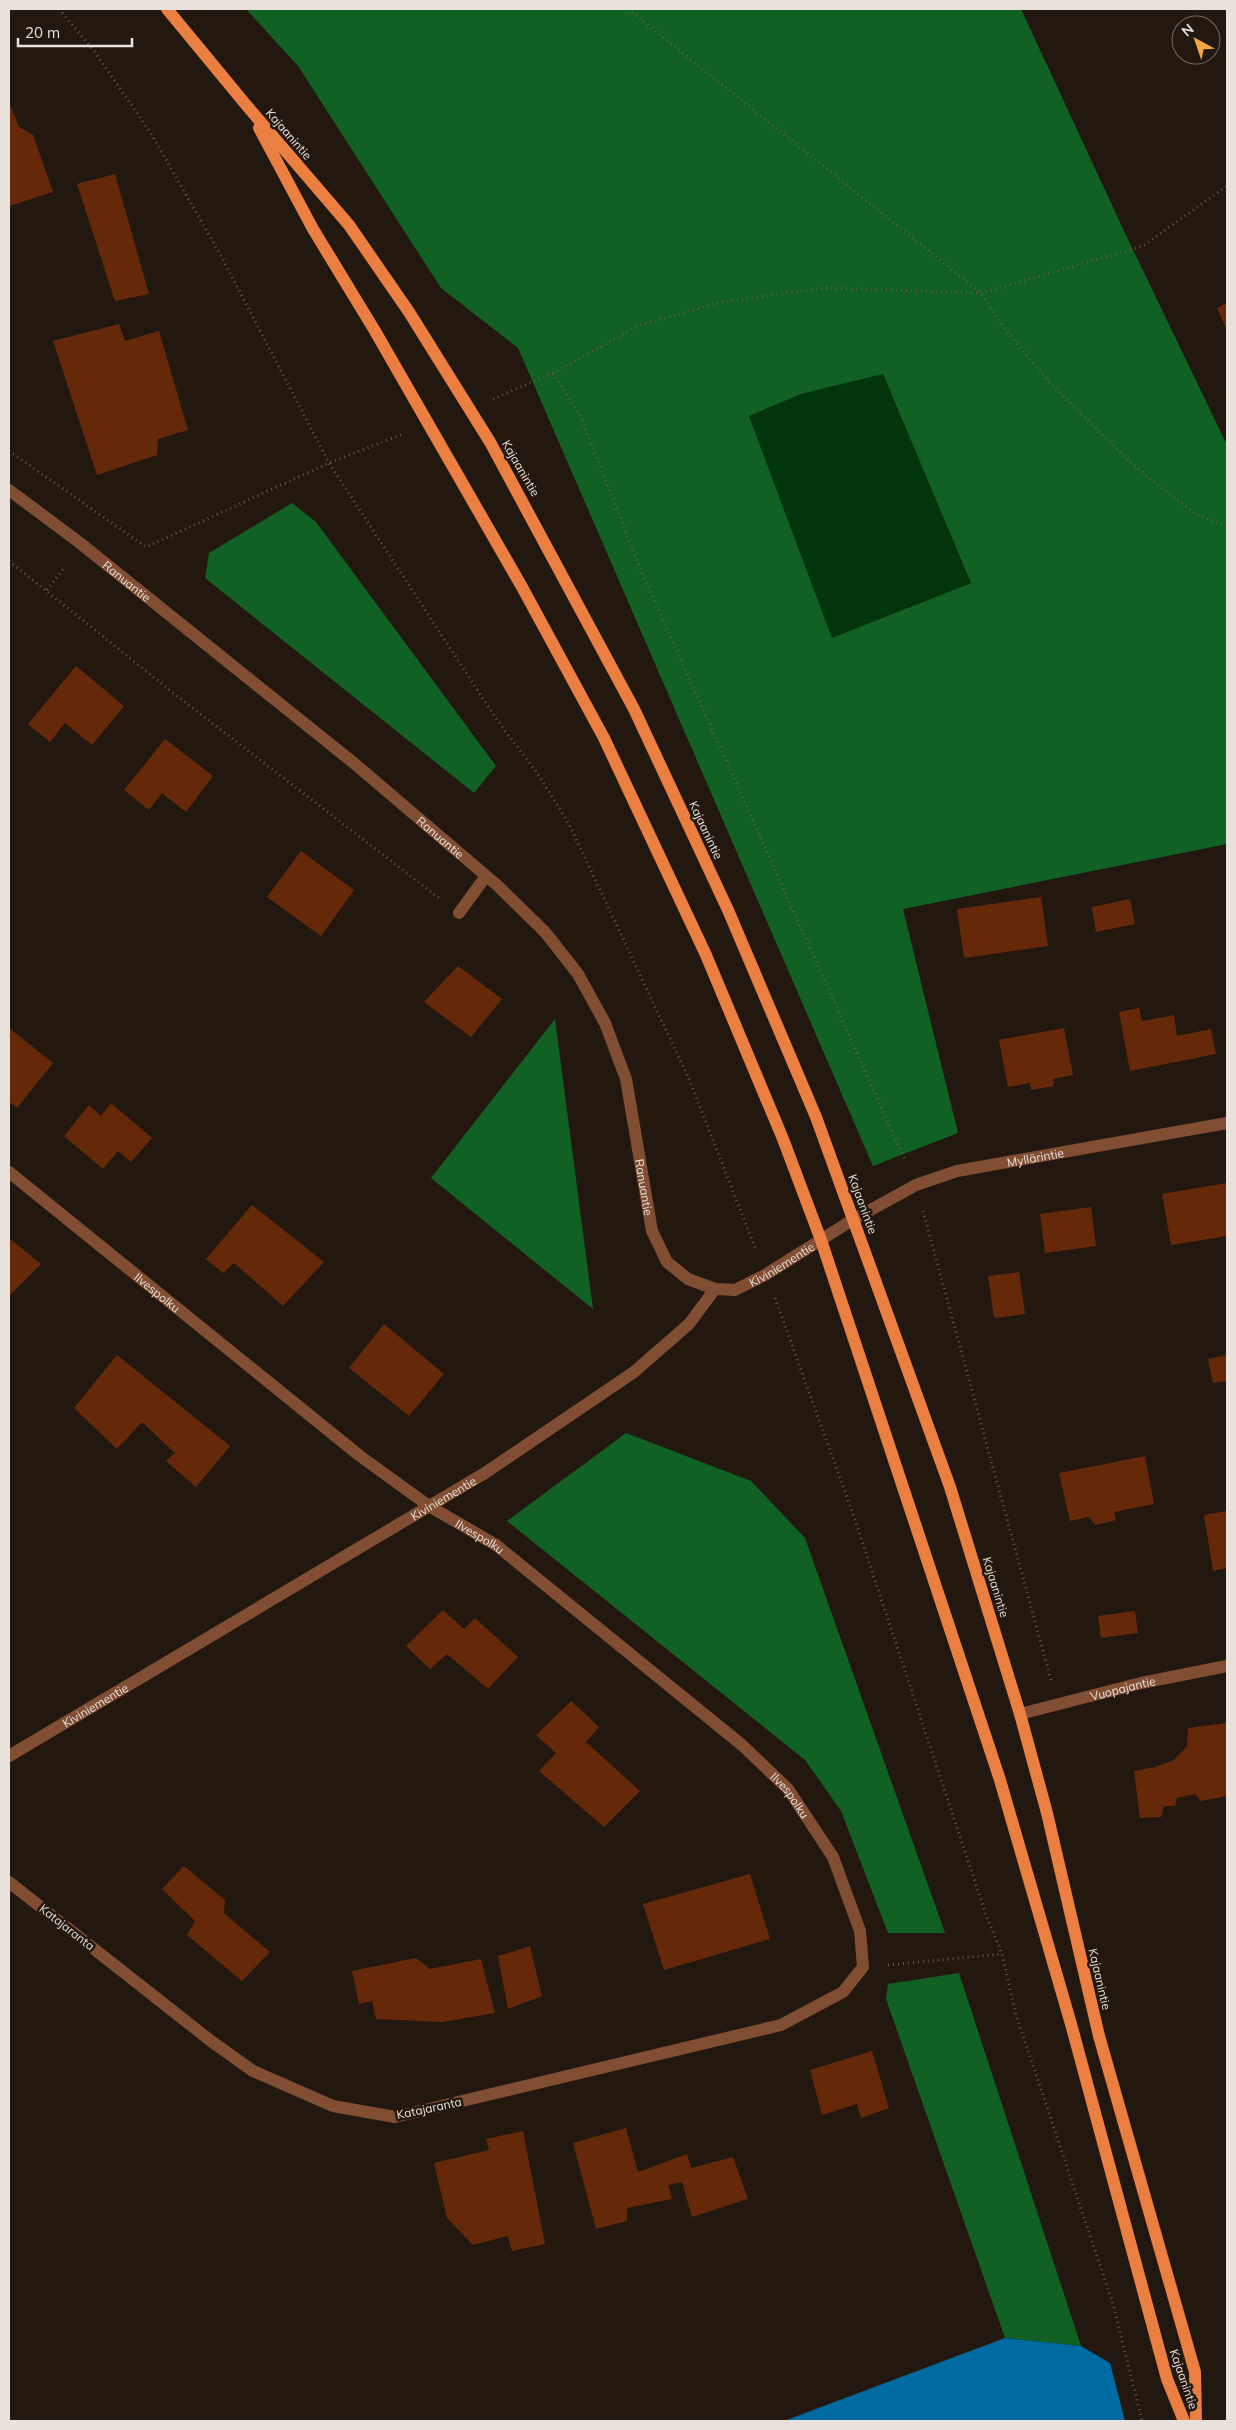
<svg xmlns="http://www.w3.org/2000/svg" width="1236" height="2430" viewBox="0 0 1236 2430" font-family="Mulish,sans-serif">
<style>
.green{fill:#02340e}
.forest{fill:#116124;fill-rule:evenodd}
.water{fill:#006ba2}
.building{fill:#652909}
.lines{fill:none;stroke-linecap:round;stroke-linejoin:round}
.path{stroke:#645951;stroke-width:3;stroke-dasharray:1 4;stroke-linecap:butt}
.service{stroke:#824e33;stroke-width:12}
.minor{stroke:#824e33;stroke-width:12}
.primary{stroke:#eb7f42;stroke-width:12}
.labels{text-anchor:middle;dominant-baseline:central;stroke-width:5;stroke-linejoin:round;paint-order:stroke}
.street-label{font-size:12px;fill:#e9e1db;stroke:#23180f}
</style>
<rect width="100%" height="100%" fill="#23180f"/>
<!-- green -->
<polygon class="green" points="883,374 971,583 832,638 749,416 801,394"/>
<!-- forest -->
<g class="forest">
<path d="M246,9H1021L1124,231L1227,445V844L903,909L958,1133L873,1166L518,348L441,288L298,66ZM883,374L971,583L832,638L749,416L801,394Z"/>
<polygon points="292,503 316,522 496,766 474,793 205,578 209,553"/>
<polygon points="555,1019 593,1309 431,1178"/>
<polygon points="626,1433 751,1481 805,1538 945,1933 888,1933 841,1811 805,1760 507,1521"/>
<polygon points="959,1973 1081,2346 1005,2338 886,1999 888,1984"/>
</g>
<!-- water -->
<polygon class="water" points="1005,2338 1081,2346 1110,2363 1125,2421 784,2421"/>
<!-- building -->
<g class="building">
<polygon points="9,103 19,127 33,135 53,192 9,206"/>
<polygon points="115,174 149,294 115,301 77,184"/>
<polygon points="1227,303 1227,330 1217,308"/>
<polygon points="119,324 125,341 159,331 188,430 158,439 157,455 97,475 53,341"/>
<polygon points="76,666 124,706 92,745 65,723 50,742 28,724"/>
<polygon points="165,739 213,776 186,812 162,793 149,810 124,790"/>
<polygon points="301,851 354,890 321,936 267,897"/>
<polygon points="1041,897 1048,946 964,958 957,909"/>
<polygon points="1130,899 1135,924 1096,932 1092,907"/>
<polygon points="458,966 502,999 471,1037 424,1002"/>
<polygon points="1139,1008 1142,1021 1174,1015 1177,1036 1211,1029 1216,1054 1130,1071 1119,1012"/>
<polygon points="9,1028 53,1063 17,1108 9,1102"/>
<polygon points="1064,1028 1073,1075 1053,1079 1054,1086 1031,1090 1030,1083 1008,1087 999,1040"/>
<polygon points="111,1103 152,1138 131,1162 118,1151 103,1169 64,1136 89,1105 101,1116"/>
<polygon points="1227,1183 1227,1236 1171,1245 1162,1194"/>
<polygon points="252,1205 324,1262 283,1306 234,1263 223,1273 206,1259"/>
<polygon points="1091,1207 1096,1246 1045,1253 1040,1214"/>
<polygon points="9,1238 41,1264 9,1296"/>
<polygon points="1019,1272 1025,1314 994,1318 988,1276"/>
<polygon points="384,1324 444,1374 409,1416 349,1368"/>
<polygon points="117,1355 230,1446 196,1487 166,1461 175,1453 142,1422 117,1449 74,1408"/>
<polygon points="1227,1355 1227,1381 1213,1383 1208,1359"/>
<polygon points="1145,1456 1154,1504 1114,1512 1116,1520 1095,1525 1089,1517 1070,1521 1059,1473"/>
<polygon points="1227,1511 1227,1568 1213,1571 1204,1515"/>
<polygon points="443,1610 464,1629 475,1618 518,1657 488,1689 447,1654 430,1669 406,1646"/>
<polygon points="1135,1611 1138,1633 1101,1638 1098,1616"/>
<polygon points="571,1701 599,1727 586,1742 640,1791 604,1827 539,1771 556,1753 536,1735"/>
<polygon points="1227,1723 1227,1796 1201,1801 1195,1794 1177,1798 1175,1806 1164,1806 1161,1817 1140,1818 1134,1771 1155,1767 1174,1760 1187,1746 1188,1728"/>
<polygon points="184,1866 225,1900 224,1913 270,1952 242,1981 187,1935 195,1921 162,1889"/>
<polygon points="750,1874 770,1939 664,1970 643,1904"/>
<polygon points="530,1946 542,1996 508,2009 498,1956"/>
<polygon points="416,1958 430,1969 481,1959 495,2013 443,2022 376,2019 372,2001 359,2004 352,1971"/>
<polygon points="872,2051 889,2108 861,2118 857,2104 822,2115 810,2070"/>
<polygon points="626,2128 638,2172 687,2154 691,2168 733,2157 748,2199 692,2217 682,2182 668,2185 672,2199 627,2208 627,2221 596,2229 573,2143"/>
<polygon points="523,2131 545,2244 512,2251 508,2236 473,2245 447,2218 434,2163 489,2150 486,2139"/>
</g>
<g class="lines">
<!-- path -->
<g class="path">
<polyline points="59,9 95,52 152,135 221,256 329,463 497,720 538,774 569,824 689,1079 756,1250"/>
<polyline points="628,9 981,293 1002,325 1049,382 1131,463 1195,514 1227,526"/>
<polyline points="553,373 580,415 641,571 905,1160"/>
<polyline points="493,399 553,373 640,325 722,302 824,288 981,293 1143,246 1227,186"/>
<polyline points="9,451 146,547 329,463 403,434"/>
<polyline points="9,561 172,692 439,898"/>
<polyline points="47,590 63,569"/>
<polyline points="923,1211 1051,1680"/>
<polyline points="775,1298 852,1511 986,1915 1002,1954 1016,2015 1113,2304 1142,2421"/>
<polyline points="888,1965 1002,1954"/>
</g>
<!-- service -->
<polyline class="service" points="459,913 486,876"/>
<!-- minor -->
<g class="minor">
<path id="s1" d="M9,490L80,543L355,764L498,886L545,932L578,974L605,1023L626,1079L652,1231L667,1262L688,1279L715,1289L735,1290L765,1275L854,1219L916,1185L957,1171L1227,1123"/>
<path id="s2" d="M9,1172L360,1456L429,1506L496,1545L742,1745L788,1789L833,1857L860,1931L863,1967L843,1992L781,2025L395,2117L333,2106L253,2071L211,2041L9,1882"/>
<path id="s3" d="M1020,1714L1141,1683L1227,1666"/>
<path id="s4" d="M9,1756L485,1473L634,1372L689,1324L715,1289"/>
</g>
<!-- primary -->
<g class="primary">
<polyline points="167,9 247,106 349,225 409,312 490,442 634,709 728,910 816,1117 950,1487 1020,1714 1047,1813 1099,2036 1195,2372 1196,2421"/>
<polyline points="259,128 313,229 375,331 522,587 604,738 706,955 783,1139 821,1240 1000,1780 1071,2024 1167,2379 1184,2421"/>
</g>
</g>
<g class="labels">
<!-- street labels -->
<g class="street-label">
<text transform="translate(289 134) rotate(49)">Kajaanintie</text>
<text transform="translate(521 468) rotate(60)">Kajaanintie</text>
<text stroke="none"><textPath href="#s1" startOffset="149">Ranuantie</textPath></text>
<text transform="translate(706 830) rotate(65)">Kajaanintie</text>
<text stroke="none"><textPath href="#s1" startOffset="554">Ranuantie</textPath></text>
<text stroke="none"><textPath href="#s1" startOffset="1461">Myllärintie</textPath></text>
<text stroke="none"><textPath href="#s1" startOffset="974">Ranuantie</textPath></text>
<text transform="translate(863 1204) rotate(70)">Kajaanintie</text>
<text stroke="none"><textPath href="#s1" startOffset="1182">Kiviniementie</textPath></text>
<text stroke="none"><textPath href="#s2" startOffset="191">Ilvespolku</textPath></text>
<text stroke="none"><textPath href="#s4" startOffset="505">Kiviniementie</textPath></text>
<text stroke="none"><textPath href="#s2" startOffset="596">Ilvespolku</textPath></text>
<text transform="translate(996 1587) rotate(73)">Kajaanintie</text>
<text stroke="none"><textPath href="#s3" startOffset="106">Vuopajantie</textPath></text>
<text stroke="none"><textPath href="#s4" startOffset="100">Kiviniementie</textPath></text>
<text stroke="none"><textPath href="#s2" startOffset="1001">Ilvespolku</textPath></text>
<text transform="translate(67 1927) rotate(38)">Katajaranta</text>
<text transform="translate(1100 1979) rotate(77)">Kajaanintie</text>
<text transform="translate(429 2108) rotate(-12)">Katajaranta</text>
<text transform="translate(1184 2379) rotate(71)">Kajaanintie</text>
</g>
</g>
<!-- border -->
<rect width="1236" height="2430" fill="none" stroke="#e9e1db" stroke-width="20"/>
<!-- north arrow -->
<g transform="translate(1196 40) rotate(320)"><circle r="24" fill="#23180f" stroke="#726861"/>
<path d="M0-4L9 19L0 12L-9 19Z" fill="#f2a540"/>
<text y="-8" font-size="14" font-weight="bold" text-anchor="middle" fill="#e9e1db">N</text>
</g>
<!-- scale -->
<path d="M18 38v8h114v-8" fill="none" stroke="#e9e1db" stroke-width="2.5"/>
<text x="25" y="38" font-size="15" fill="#e9e1db" stroke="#23180f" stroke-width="4" paint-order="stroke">20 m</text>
</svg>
